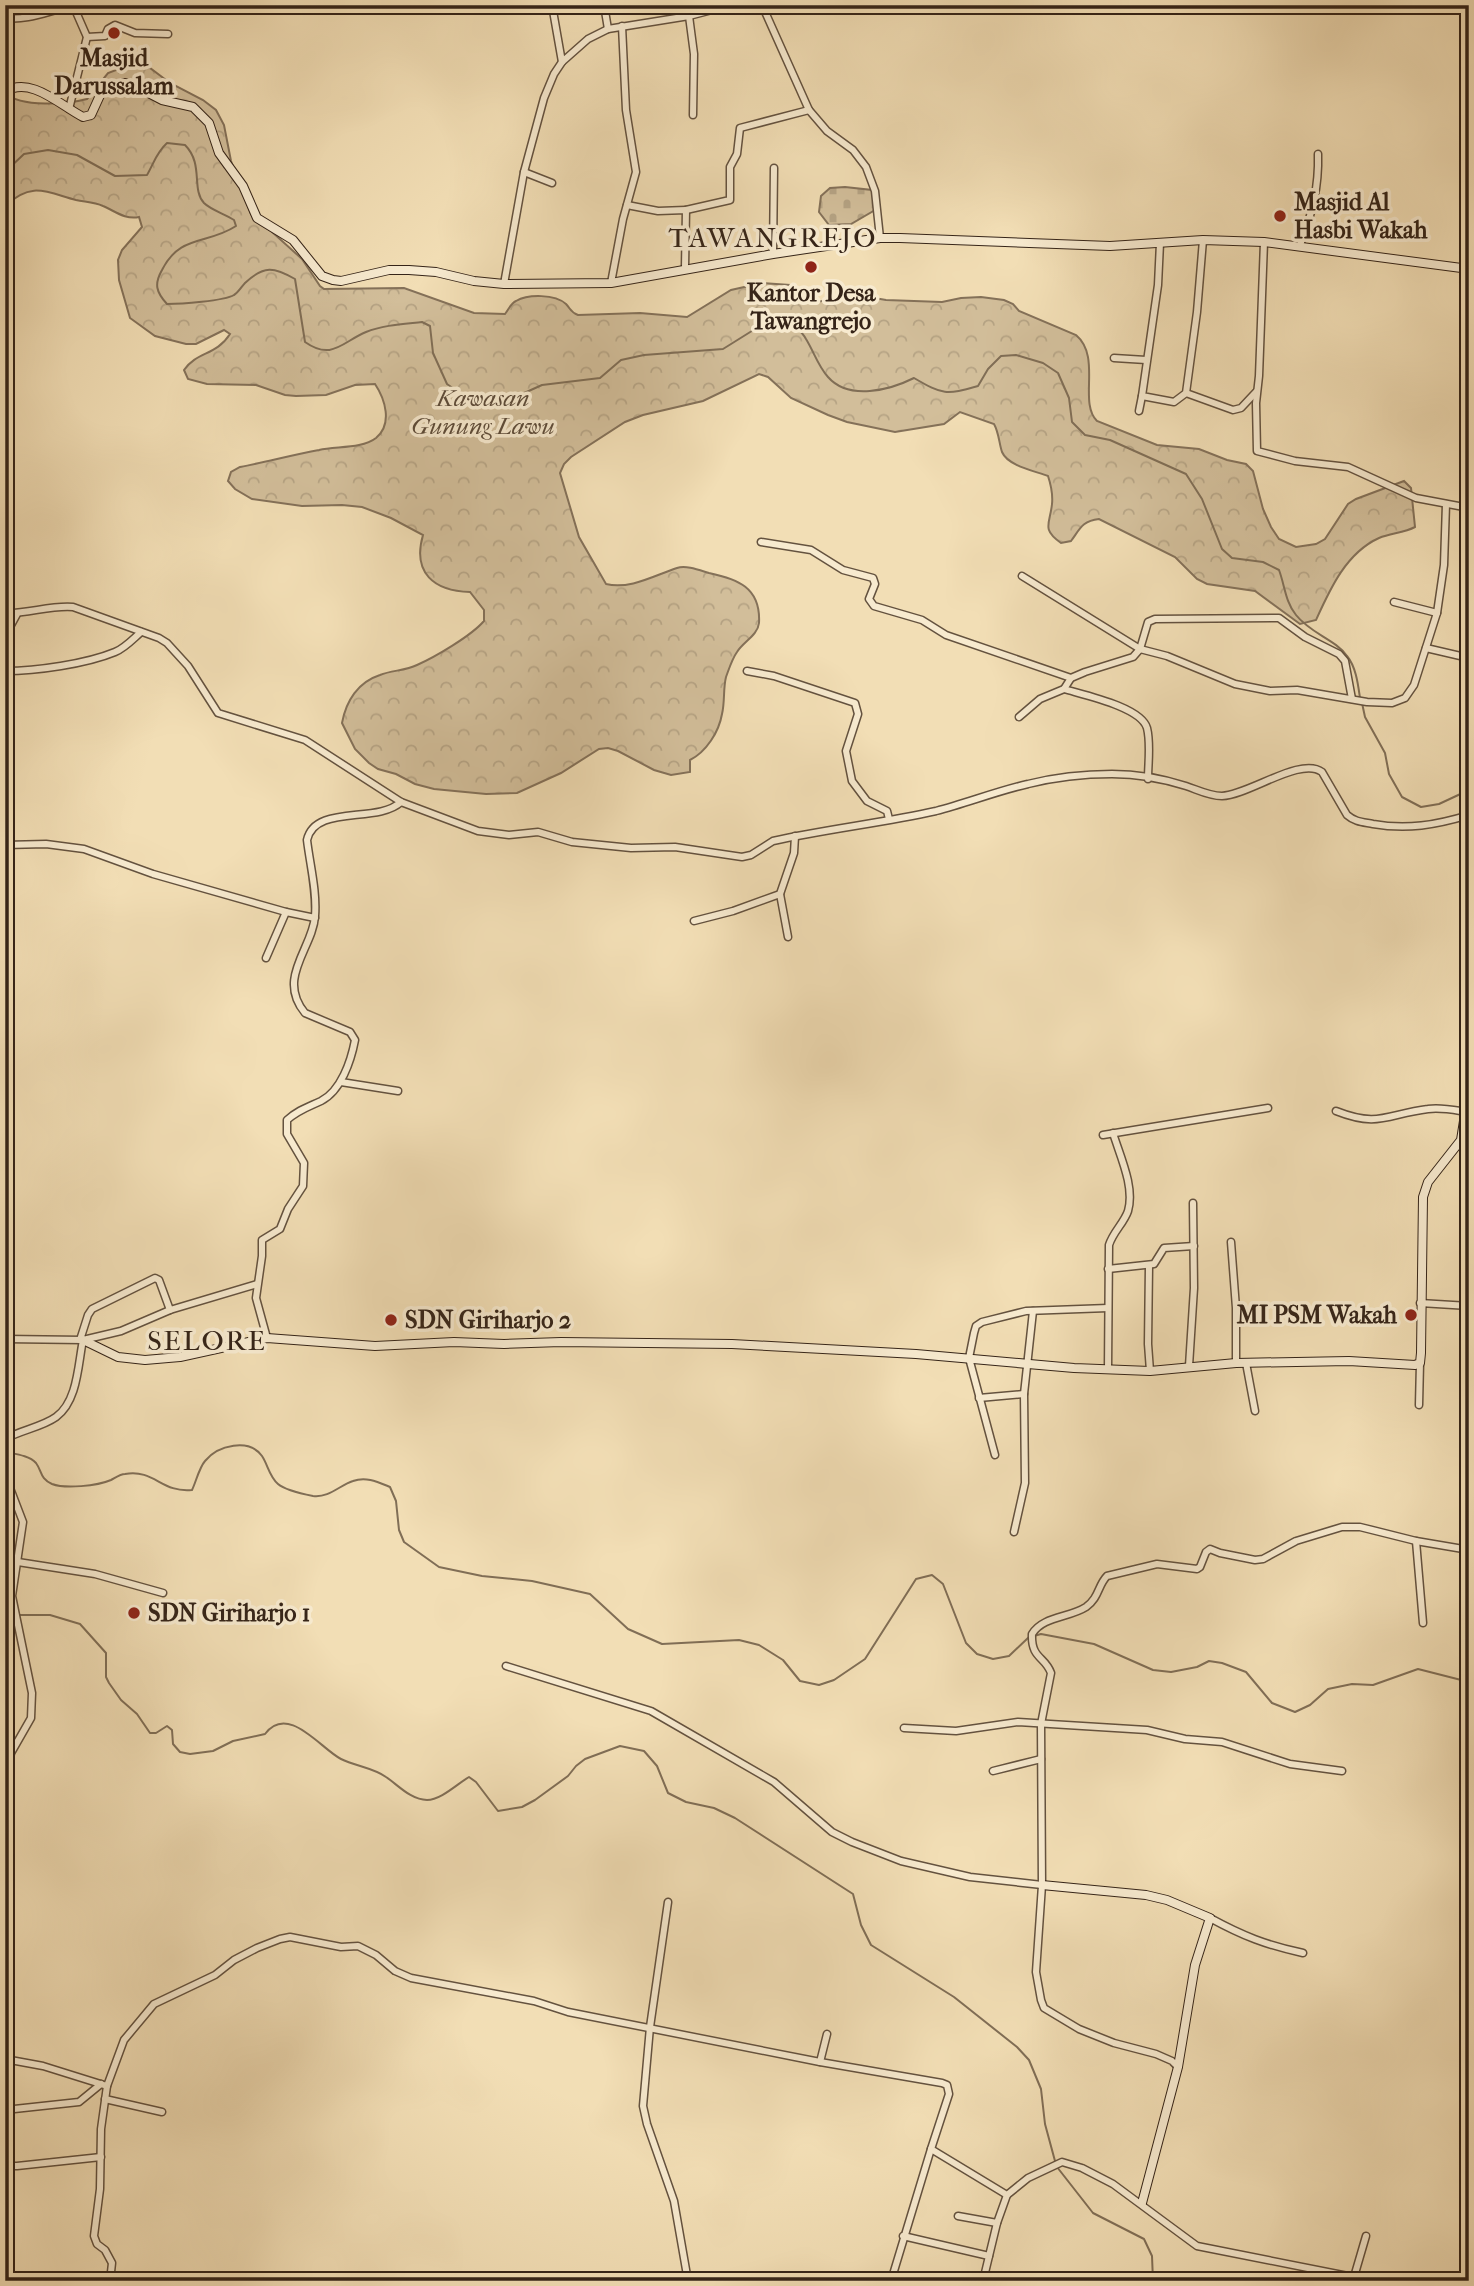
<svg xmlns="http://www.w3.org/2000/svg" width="1474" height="2286" viewBox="0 0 1474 2286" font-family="'IM FELL French Canon',serif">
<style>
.forest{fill:url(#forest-crowns);stroke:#847159;stroke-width:2}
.cemetery{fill:url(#cemetery-stones);stroke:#847159;stroke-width:2}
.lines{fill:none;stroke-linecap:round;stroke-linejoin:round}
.stream{stroke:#806e56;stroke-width:2}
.street-casing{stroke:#64523f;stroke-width:9}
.secondary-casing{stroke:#352418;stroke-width:10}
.street{stroke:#f7eacf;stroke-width:6}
.secondary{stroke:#f7eacf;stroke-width:8}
.poi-dot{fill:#8f2418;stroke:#f7eacf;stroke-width:2.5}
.labels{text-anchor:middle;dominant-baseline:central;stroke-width:7;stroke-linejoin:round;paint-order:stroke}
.poi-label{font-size:24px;font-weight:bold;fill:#352418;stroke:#f7eacf;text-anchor:start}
.park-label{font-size:24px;font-style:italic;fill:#5c4a38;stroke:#f7eacf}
.quarter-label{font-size:28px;letter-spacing:2px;fill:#352418;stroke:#f7eacf}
</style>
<defs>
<pattern id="forest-crowns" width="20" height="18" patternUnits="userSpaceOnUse" patternTransform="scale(1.75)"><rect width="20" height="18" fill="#d2be9a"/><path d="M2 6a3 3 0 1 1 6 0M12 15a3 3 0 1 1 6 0" fill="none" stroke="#b5a384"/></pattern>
<pattern id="cemetery-stones" width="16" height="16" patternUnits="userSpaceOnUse" patternTransform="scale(1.75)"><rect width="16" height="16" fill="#d2be9a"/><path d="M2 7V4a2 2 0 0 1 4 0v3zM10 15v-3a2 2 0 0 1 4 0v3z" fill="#b5a384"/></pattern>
</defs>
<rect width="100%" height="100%" fill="#f2deb5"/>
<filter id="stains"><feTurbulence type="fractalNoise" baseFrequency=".00286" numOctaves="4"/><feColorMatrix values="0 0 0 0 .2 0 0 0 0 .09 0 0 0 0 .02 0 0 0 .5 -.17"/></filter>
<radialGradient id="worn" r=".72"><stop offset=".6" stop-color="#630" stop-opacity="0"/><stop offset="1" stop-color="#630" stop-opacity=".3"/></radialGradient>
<!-- forest -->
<path class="forest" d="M132,64L150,68L170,83L203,100L216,110L224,125L231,161L251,214L258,223L271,231L302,259L320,286L324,289L404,288L474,313L505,314C509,309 511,303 516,301C528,294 555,294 566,304C571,309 570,312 578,315L640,313L687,317L731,290L762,283L790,285L809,301L814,302L863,296L886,300L942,302L961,298L981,297L1004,300L1013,304L1019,311L1076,335C1102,357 1078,402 1097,421L1157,445L1199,449L1227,460L1246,464L1253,471L1263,509L1271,527L1279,539L1296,547L1316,544L1325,539L1348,504L1356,499L1404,481L1411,488L1415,527C1404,533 1391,533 1379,538C1346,553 1330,589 1316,620L1300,624L1255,591L1207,584L1197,579L1175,557L1099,519C1082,521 1080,529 1071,541L1061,543C1041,529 1050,524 1052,504C1053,494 1051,485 1048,476C1035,471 1008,466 1002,452C999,443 999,433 994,424L960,412L944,424L895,432L847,422L828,415L791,398L768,377L759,374L703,401L643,415L625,422L571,457L564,464L560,473L579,537L606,584C630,590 655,575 677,568C686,565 699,570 709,573C737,579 761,587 759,623C758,635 743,642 737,652C732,659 729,669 726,677C723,689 725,702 722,714C719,732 706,752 690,760V772L671,775L654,770L618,751L608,748L599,749L561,773L517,793L486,794L434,789L415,784L396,774L378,769L369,763L355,749L342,723C346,701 358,682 380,675C392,670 405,671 417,665C435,657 471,636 484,621V610L470,592C434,591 412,573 423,535L391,518L362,507L342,505L302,506L252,499L235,489L228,481L231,472L240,467C266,462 292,455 319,450C336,446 362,449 376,438C393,424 385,399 375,384L355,385L326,395L296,396L285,395L256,385L207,384L188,379L184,370C197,351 216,356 230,334L224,330L196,344H186L155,336L130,318L119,280L118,260L122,250L142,227L139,217C125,220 115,211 103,206C94,202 85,202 76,200C46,192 32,181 5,206V93C21,108 68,104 87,99L108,73Z"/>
<!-- cemetery -->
<polygon class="cemetery" points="845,187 872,190 875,210 851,224 829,225 819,212 821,196 830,188"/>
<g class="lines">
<!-- stream -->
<g class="stream">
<path d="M5,172L24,154L48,150L77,155L115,176L147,175C154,163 156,153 167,143L185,145C204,164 191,189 204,203C211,210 225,214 234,220L236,226C207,245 180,234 162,270C154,284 156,292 167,304C180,304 224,301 234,295C238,293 242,286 245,283C264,265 274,267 295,279L305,342C332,361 342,342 366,332C383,325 404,324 422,322L430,326L433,353L447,384L468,399L522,394L542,385L600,378L621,360L644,355L723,349L755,329L792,323C797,328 803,333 806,339C814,352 818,366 828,377C849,401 890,390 914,378C943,395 946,395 978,386L988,369L1001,356L1016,355L1043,363L1058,373L1069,398L1072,422L1085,435L1110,440L1186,474L1202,499L1222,549L1232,558L1263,562L1279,570C1285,586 1285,601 1296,615C1311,634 1335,639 1347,656C1356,667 1358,684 1360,698"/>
<polyline points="1362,703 1365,717 1385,753 1389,774 1402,797 1421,807 1439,804 1469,790"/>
<path d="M5,1452C14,1454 29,1455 36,1463C42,1471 40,1479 52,1484C65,1489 97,1486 111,1480C115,1478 120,1474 125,1474C155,1469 161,1493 192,1490C196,1482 199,1468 205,1461C218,1445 249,1438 262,1456C268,1465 269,1476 278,1484C285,1490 303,1494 313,1496C329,1498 340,1485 353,1481C366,1476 378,1482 390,1487L396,1501L399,1530L404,1542L439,1567L482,1576L532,1581L590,1594L628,1629L662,1644L739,1640L759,1645L783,1660L800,1681L819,1685L834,1680L865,1659L916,1579L932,1575L943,1584L966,1643L977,1654L993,1659L1009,1656L1029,1637"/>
<path d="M20,1615H50L80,1624L106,1653V1677L109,1683L121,1700L137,1714L150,1733H156L167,1726L172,1730L173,1744L180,1752L190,1754L213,1751L233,1741L265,1734C288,1703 321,1749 341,1759C355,1766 374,1768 386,1777C398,1785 411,1800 427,1800C441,1800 457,1784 469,1777L476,1782L498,1811L522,1807L535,1800L568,1776L576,1766L585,1759L620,1746L644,1751L657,1766L668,1793L686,1802L714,1808L735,1818L853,1894L861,1925L871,1945L954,1997L1017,2047L1029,2060L1041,2089L1045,2124L1055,2161"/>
<polyline points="5,1618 15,1617"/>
<polyline points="1034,1636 1041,1634 1094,1644 1153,1670 1171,1672 1197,1667 1209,1661 1222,1663 1246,1672 1272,1703 1295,1712 1310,1705 1328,1689 1352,1684 1373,1685 1418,1669 1469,1682"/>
<polyline points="1057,2167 1093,2213 1144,2239 1152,2256 1153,2281"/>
</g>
<!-- street casing -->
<g class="street-casing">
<g id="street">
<polyline points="552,5 562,62"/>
<polyline points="604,5 608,29"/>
<polyline points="762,5 809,110 827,131 853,150 866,167 875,191 880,238"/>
<polyline points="689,16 694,54 693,115"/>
<path d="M5,18C29,21 50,10 73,6"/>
<polyline points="87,37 105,36 108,29 115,25 135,33 168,34"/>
<polyline points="69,109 87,37 73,5"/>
<polyline points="524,172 552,183"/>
<polyline points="627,205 658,211 686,210 685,268"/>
<polyline points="686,210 730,200 730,167 737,154 740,128 809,110"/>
<polyline points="1264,242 1259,376 1256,403 1257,451 1295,461 1348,467 1416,498 1469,508"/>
<polyline points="1160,243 1158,285 1142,396 1174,402 1186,393 1197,312 1203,240"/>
<path d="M1300,245C1312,214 1319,188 1318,154"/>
<polyline points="773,254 774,168"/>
<polyline points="611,283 623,219 636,172 626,110 622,26"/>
<polyline points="504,284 524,172 544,98 554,74 562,62 588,39 608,29 689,16 731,5"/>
<polyline points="1114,358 1146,360"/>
<polyline points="1186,393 1233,410 1241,408 1256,392"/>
<polyline points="1139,411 1142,396"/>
<polyline points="761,542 811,550 843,570 873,578 875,584 869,599 874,606 922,620 946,635 1071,678"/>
<polyline points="1022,576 1140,649 1167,656 1235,684 1270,691 1297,690 1367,702 1392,703 1405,698 1414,685 1437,613 1444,565 1446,504"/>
<polyline points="1394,602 1437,613"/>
<path d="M5,613C28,614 50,605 73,607L159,638L167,643L188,666L218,713L305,740L401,802L478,831L509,835L538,832L572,842L631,848L675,847L742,857L751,855L773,841C827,829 882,823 936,811C967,803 997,791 1028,784C1056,777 1084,774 1112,774C1136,774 1164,779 1186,786C1198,790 1209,796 1222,796C1249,795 1301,756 1322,772L1347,815C1355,822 1363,822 1373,824C1407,830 1436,825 1469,815"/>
<polyline points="5,636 17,614"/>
<polyline points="1426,648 1469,658"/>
<path d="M5,671C36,671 86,664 115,652C125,648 133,639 141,632"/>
<polyline points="747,671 774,676 855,703 858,714 846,751 852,781 867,801 887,811 889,819"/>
<path d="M1064,689C1084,695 1141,707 1147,728C1151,744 1148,763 1148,779"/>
<polyline points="1019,717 1040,699 1064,689 1071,678 1085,672 1133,657 1140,649 1148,622 1155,619 1279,618 1305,637 1339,654 1345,661 1352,699"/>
<polyline points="5,845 46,844 84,849 153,874 286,912 315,918"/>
<polyline points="780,894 788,937"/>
<polyline points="694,921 733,911 780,894 794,853 795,836"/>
<polyline points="266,958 286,912"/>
<polyline points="341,1082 398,1091"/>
<path d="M1336,1111C1379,1128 1387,1114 1428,1109C1441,1107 1454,1110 1467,1112"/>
<polyline points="1103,1135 1268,1108"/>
<polyline points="1231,1242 1236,1308 1236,1363"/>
<polyline points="1149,1266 1148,1344 1150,1371"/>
<polyline points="1108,1269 1154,1264 1164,1248 1194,1246"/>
<polyline points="1420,1303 1469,1306"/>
<path d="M267,1338L256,1298L262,1256V1240L280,1229L288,1209L303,1186L304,1163L287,1134V1120C298,1110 308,1107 321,1101C341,1091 351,1061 355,1040L350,1032L305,1013C276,978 313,948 315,916C317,891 310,865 307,840C315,804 377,824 401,802"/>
<polyline points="5,1339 83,1340 121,1331 170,1310 257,1284"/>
<polyline points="80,1340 88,1315 92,1309 155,1278 159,1280 170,1310"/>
<polyline points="1246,1363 1255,1411"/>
<polyline points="1189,1366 1194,1288 1193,1203"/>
<path d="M1108,1369L1109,1245C1113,1232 1124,1223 1128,1211C1135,1187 1120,1156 1113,1133"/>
<polyline points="979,1398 1024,1394"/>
<polyline points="1419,1405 1420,1363"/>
<path d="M5,1439C21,1430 42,1427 56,1417C78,1401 78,1364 83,1340"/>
<polyline points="995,1455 969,1358 974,1333 976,1326 982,1322 1026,1311 1108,1308"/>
<polyline points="5,1475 23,1522 12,1596 32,1693 31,1718 11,1753 5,1784"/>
<polyline points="1014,1532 1025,1483 1024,1394 1033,1311"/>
<polyline points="1416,1541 1423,1623"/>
<polyline points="5,1560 95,1574 163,1593"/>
<polyline points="506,1666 651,1711 774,1782 832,1832 852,1842 901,1861 970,1877 1042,1885"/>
<polyline points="904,1728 956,1731 1018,1722 1147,1730 1185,1739 1222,1742 1290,1764 1342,1771"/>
<polyline points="993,1771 1041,1759"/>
<polyline points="668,1902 650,2027 643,2106 647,2124 674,2201 688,2281"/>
<path d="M1210,1918C1243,1936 1266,1945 1303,1953"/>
<polyline points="5,2059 43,2066 107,2086 124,2040 154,2004 215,1975 234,1960 257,1948 280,1939 290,1937 341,1947 358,1946 376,1955 395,1971 411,1978 534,2001 568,2012 820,2062 942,2083 947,2085 949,2094 931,2149 1007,2195 1028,2178 1062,2162 1082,2168 1113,2184 1197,2246 1373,2281"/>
<polyline points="820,2062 827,2034"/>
<path d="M1178,2067L1172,2061L1156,2054L1114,2043L1079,2029L1044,2008L1041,2000L1036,1972L1042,1885L1041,1724L1051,1673C1045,1656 1031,1659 1032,1634C1043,1616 1069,1618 1086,1607C1099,1598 1098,1585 1107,1576L1157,1564L1197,1569L1200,1567L1206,1552L1210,1549L1220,1553L1255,1560L1263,1559L1296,1541L1342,1527H1360L1416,1541L1469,1550"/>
<polyline points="107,2086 101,2129 100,2189 94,2236 97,2244 105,2250 112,2263 110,2281"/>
<polyline points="105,2099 162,2112"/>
<polyline points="5,2110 79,2102 101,2084"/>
<polyline points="5,2158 10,2166 17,2166 101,2157"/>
<polyline points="958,2216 997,2223"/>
<polyline points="903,2236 989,2256"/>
<polyline points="1354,2277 1366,2236"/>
<polyline points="891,2281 931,2149"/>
<polyline points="983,2281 997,2223 1007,2195"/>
</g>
</g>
<!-- secondary casing -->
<g class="secondary-casing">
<g id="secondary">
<path d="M5,92C30,75 61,106 83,117L91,115L102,91L110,86L124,83L133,85L162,100L193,107L209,123L219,153L243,186L257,218L293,240L322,276L333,280L341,281L389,270H409L436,272L474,281L504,284L611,283L773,254L880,238H900L1110,246L1203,240L1264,242L1469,269"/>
<polyline points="83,1340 118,1357 145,1360 180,1357 267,1338 375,1346 454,1342 504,1344 561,1342 732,1344 916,1354 1074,1368 1150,1371 1236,1363 1349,1361 1415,1365 1420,1363 1421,1353 1423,1197 1428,1182 1461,1140 1469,1089"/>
<polyline points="5,1848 5,1826"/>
<polyline points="1042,1885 1146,1895 1167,1900 1210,1918 1195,1965 1178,2067 1142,2203"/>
</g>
</g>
<!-- street -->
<use href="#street" class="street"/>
<!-- secondary -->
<use href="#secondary" class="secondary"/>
</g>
<!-- markers -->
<g class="poi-dot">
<circle cx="114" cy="33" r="7"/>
<circle cx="1280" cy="216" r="7"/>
<circle cx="811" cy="267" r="7"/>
<circle cx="1411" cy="1315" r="7"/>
<circle cx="391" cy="1320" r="7"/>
<circle cx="134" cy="1613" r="7"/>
</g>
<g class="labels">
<!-- poi labels -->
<g class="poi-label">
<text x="114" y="58" text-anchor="middle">Masjid<tspan x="114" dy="28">Darussalam</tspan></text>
<text x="1294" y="202">Masjid Al<tspan x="1294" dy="28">Hasbi Wakah</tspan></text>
<text x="811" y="293" text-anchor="middle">Kantor Desa<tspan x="811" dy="28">Tawangrejo</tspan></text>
<text x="1397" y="1315" text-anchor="end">MI PSM Wakah</text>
<text x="405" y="1320">SDN Giriharjo 2</text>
<text x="148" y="1613">SDN Giriharjo 1</text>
</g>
<!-- park labels -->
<g class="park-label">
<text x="483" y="398">Kawasan<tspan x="483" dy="28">Gunung Lawu</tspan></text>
</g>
<!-- quarter labels -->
<g class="quarter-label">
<text x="773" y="237">TAWANGREJO</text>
<text x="207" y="1340">SELORE</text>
</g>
</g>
<!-- margin -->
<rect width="1474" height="2286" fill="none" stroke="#f2deb5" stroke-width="28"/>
<rect x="7" y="7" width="1460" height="2272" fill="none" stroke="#352418" stroke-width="3.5"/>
<rect x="14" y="14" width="1446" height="2258" fill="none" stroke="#352418" stroke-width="2"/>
<rect width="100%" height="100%" filter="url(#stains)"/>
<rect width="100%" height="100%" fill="url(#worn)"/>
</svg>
